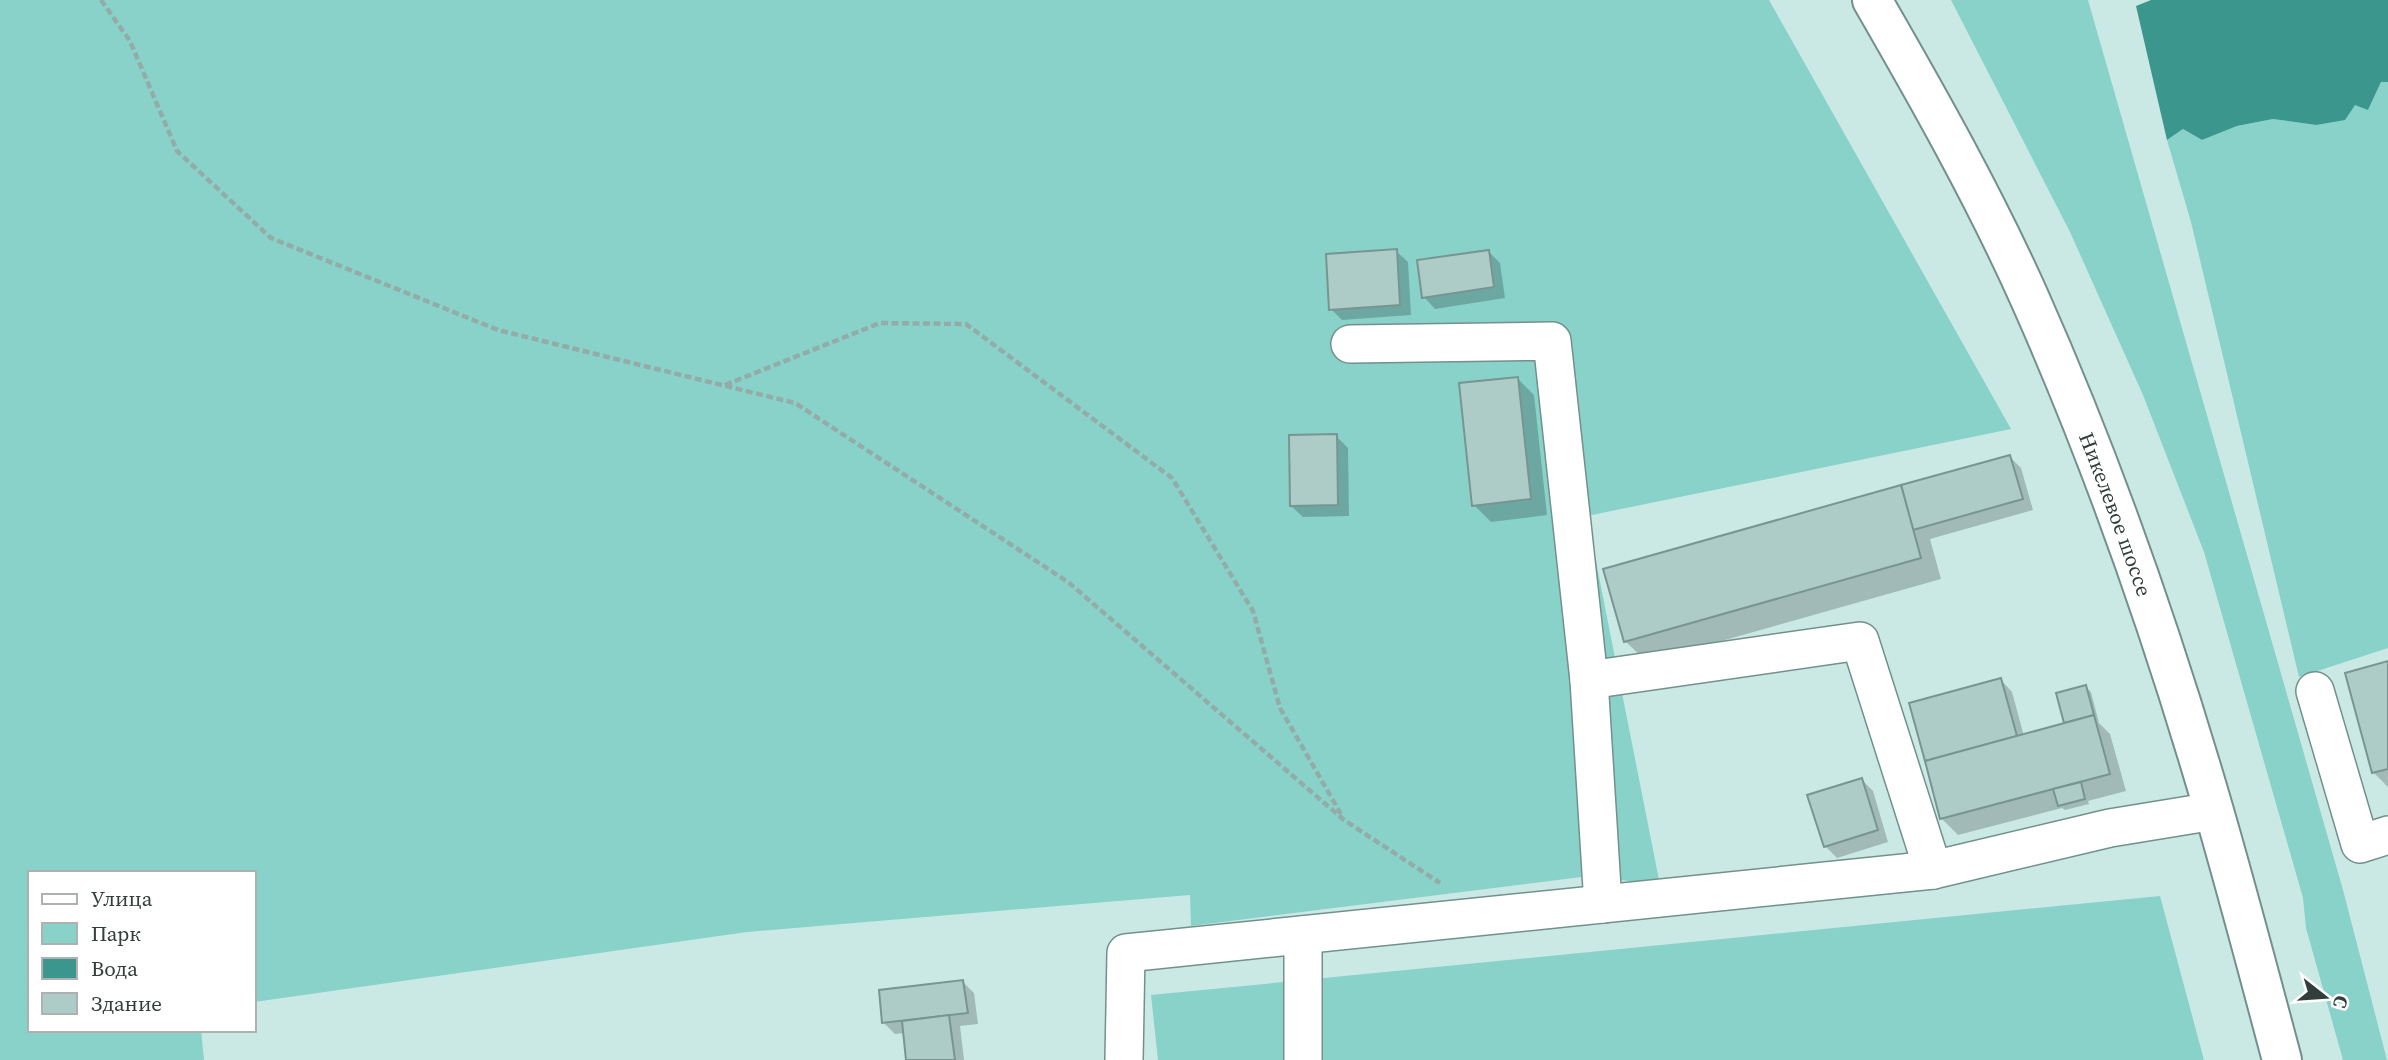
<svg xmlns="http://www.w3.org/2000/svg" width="2388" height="1060" viewBox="0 0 2388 1060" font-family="'Source Serif 4',serif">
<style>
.green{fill:#88d2ca}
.water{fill:#3b968d}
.shadow{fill:#0003}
.building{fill:#adccc8;stroke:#789591;stroke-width:2}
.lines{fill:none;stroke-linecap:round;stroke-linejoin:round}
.minor-casing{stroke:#73908c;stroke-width:40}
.major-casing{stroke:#73908c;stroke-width:42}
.path{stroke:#94aca8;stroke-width:4.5;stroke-dasharray:7 3.5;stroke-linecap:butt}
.minor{stroke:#fff;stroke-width:37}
.major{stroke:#fff;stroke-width:38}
.labels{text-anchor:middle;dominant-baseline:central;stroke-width:5;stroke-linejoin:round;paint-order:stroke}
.street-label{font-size:21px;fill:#323e3c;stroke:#fff}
</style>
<rect width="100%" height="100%" fill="#cae9e5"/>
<!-- green -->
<g class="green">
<polygon points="0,0 1769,0 2011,429 1587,516 1660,885 1589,876 1191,926 1190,895 747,932 254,1002 254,873 30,873 30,1030 201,1030 204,1060 0,1060"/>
<polygon points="1951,0 2088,0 2343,890 2387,1060 2343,1060 2306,928 2303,898 2204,552 2143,395 2070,232"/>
<polygon points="2381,82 2388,82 2388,648 2299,677 2191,222 2167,140 2183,129 2202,140 2237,126 2273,119 2316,125 2355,104 2368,110"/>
<polygon points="2160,896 2204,1060 1158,1060 1151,995"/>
</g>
<!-- water -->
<polygon class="water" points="2151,0 2388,0 2388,82 2381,82 2368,110 2355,105 2345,120 2316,125 2273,119 2237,126 2202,140 2183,129 2167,140 2136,6"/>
<!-- shadow -->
<g class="shadow">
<polygon points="1396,251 1408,262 1411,315 1342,320 1331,309"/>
<polygon points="1488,251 1500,263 1505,298 1435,309 1424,297"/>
<polygon points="1518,379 1534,395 1547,515 1491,522 1474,505"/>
<polygon points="1336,436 1348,448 1349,516 1303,517 1291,506"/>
<polygon points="2010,457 2021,468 2033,510 1930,539 1941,579 1647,662 1625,641"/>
<polygon points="2388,663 2388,787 2374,773"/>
<polygon points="2001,680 2012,692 2024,736 2067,724 2066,722 2086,687 2091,692 2099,723 2110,734 2126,791 2088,801 2089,804 2065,810 2062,808 1958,835 1941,818"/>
<polygon points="1862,780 1873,791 1888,842 1837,858 1825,846"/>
<polygon points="963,982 974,993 978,1024 960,1026 964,1060 908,1060 905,1033 895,1034 884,1023"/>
</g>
<!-- building -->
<g class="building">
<polygon points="1397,249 1400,305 1329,310 1326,254"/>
<polygon points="1489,250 1494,287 1422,298 1417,260"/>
<polygon points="1518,377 1531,499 1472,506 1459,383"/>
<polygon points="1337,434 1338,505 1290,506 1289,435"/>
<polygon points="2010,455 2023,499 1913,530 1901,485"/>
<polygon points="1901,485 1921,558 1624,642 1603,569"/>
<polygon points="2388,661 2388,769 2372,773 2345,673"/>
<polygon points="2001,678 2017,736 1925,761 1909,703"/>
<polygon points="2086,685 2094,715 2064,723 2056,693"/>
<polygon points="2094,715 2110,774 1940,819 1925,761"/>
<polygon points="1862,778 1878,830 1824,847 1807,795"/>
<polygon points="2081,782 2085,799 2058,806 2053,789"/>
<polygon points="963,980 968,1013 882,1023 879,990"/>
<polygon points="949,1015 955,1060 906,1060 902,1021"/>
</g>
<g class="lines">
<!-- minor casing -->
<g class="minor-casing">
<g id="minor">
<polyline points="1350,344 1552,341 1589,680 1603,904"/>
<polyline points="1589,680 1860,641 1933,870"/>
<polyline points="2315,691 2360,844 2388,835"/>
<polyline points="1124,1060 1126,953 1933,870 2110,828 2214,811"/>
<polyline points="1303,1060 1303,935"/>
</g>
</g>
<!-- major casing -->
<g class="major-casing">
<g id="major">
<path id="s1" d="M1872,0C1928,97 1984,196 2030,299C2103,463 2164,639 2214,811C2238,894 2260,977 2282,1060"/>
</g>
</g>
<!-- path -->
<g class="path">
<polyline points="101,0 130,41 177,151 271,238 498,330 795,403 1068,582 1344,820 1440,883"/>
<polyline points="725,385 880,323 966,324 1172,478 1253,611 1280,708 1342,816"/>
</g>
<!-- minor -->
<use href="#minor" class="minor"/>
<!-- major -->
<use href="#major" class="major"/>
</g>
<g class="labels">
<!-- street labels -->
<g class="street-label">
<text stroke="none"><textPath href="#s1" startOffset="570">Никелевое шоссе</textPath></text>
</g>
</g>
<!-- legend -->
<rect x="28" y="871" width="228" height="161" fill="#ffffff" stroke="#adb2b1" stroke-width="2"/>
<rect x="42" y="894" width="35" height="10" fill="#ffffff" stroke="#adb2b1" stroke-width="2"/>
<text x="91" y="906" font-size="21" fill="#323e3c">Улица</text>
<rect x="42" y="923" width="35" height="21" fill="#88d2ca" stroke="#adb2b1" stroke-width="2"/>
<text x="91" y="941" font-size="21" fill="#323e3c">Парк</text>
<rect x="42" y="958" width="35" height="21" fill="#3b968d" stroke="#adb2b1" stroke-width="2"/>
<text x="91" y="976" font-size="21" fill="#323e3c">Вода</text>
<rect x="42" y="993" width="35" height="21" fill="#adccc8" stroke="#adb2b1" stroke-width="2"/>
<text x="91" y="1011" font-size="21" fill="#323e3c">Здание</text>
<!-- north arrow -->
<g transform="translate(2325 997) rotate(107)" stroke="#ffffff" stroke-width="5" paint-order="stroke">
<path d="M0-5L12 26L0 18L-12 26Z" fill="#323e3c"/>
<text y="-10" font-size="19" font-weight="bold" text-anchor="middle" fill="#323e3c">С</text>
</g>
</svg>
